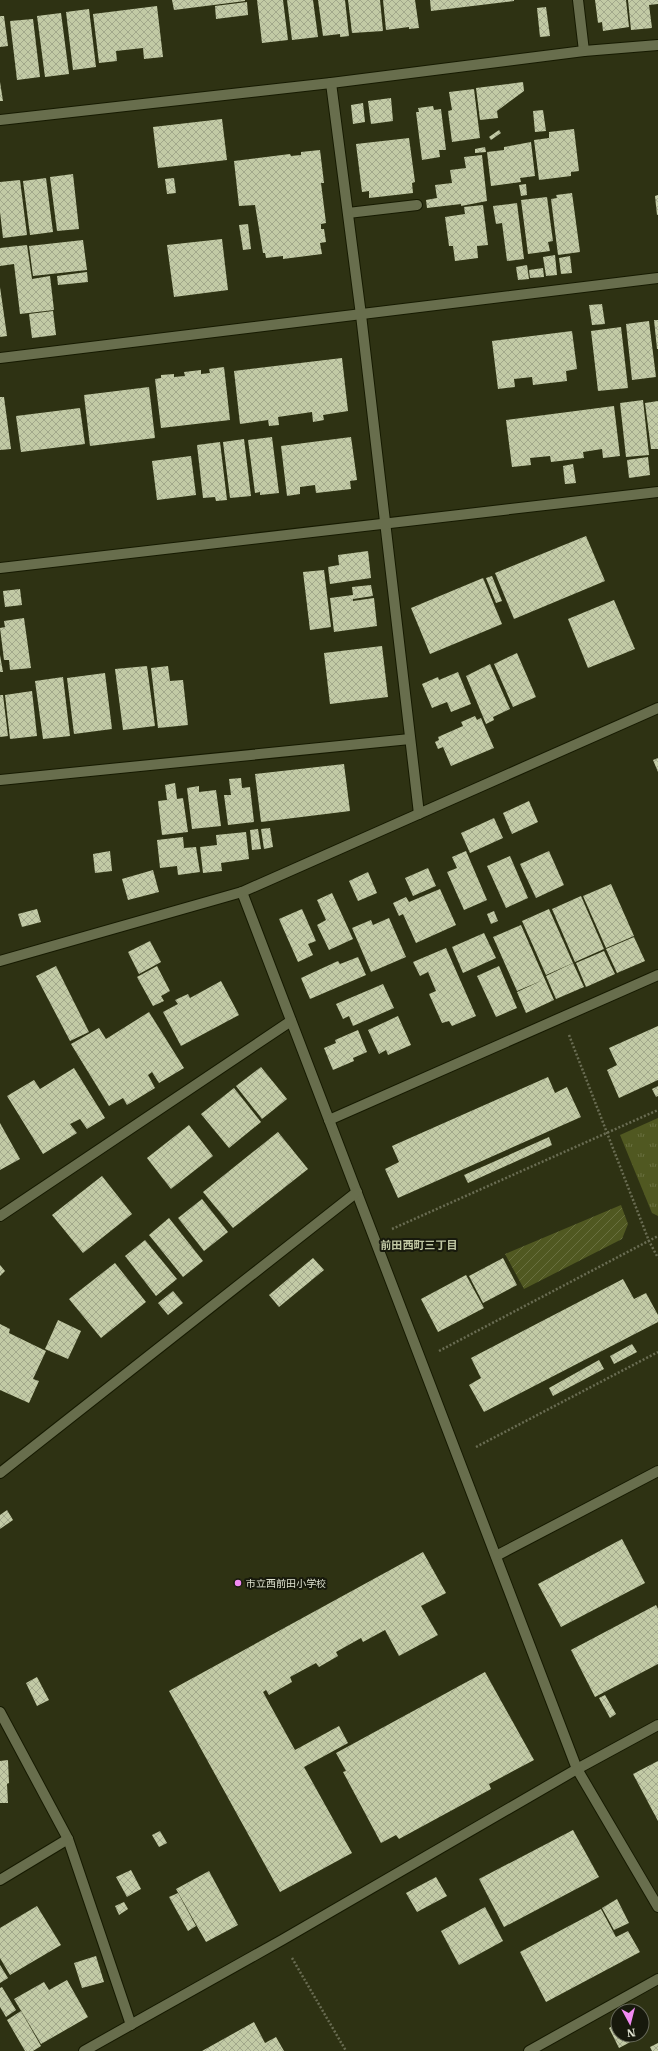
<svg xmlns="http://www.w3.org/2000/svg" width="658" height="2051" viewBox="0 0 658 2051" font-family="'IBM Plex Serif','Noto Sans JP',serif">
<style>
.grass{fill:url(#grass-tufts)}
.garden{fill:url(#garden-furrows)}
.building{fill:url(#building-cross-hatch)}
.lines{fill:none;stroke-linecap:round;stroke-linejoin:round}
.lane-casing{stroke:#161a00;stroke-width:12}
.street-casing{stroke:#161a00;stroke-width:12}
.path{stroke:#6a6d53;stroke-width:2.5;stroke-dasharray:2 2;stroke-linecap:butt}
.lane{stroke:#686e4d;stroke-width:10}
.street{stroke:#686e4d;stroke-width:10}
.poi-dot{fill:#f28af3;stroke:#17190c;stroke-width:1.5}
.labels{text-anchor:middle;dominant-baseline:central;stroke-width:4;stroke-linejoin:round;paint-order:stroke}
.poi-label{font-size:10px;fill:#dfe2d0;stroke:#17190c;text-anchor:start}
.neighbourhood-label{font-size:11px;font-weight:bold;fill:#c1c8a4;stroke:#17190c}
</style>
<defs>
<pattern id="grass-tufts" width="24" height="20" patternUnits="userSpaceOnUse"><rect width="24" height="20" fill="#505821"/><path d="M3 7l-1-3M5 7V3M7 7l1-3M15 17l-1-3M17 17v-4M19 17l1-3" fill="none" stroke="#697040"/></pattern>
<pattern id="garden-furrows" width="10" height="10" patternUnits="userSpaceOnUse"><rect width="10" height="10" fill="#505821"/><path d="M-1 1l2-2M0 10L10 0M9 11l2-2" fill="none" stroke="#697040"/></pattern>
<pattern id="building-cross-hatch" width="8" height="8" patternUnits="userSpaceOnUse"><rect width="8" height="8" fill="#c2caa5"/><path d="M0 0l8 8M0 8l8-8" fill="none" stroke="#a2a88b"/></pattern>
</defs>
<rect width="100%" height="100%" fill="#2e3213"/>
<!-- grass -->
<polygon class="grass" points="658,1118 658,1216 652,1213 620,1135"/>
<!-- garden -->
<polygon class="garden" points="621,1205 628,1224 622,1239 524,1289 505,1254"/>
<!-- building -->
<g class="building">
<polygon points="172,0 245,0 245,1 174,10"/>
<polygon points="257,0 283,0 288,40 262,43"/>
<polygon points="287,0 313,0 318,37 292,40"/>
<polygon points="318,0 345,0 349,36 340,37 340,34 323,36"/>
<polygon points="348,0 380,0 383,31 352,33"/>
<polygon points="383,0 415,0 419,28 409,29 409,27 386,30"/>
<polygon points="430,0 514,0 514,1 431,11"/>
<polygon points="595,0 626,0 629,27 603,31 602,22 598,23"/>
<polygon points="628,0 658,0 658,4 649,5 652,28 631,30"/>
<polygon points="247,2 248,15 216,19 215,6"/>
<polygon points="157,6 163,57 144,59 143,48 116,51 117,61 99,63 93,14"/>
<polygon points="546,7 550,36 540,37 537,8"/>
<polygon points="89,9 96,67 73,70 66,12"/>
<polygon points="61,13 69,74 45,77 37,16"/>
<polygon points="0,16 4,16 8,46 0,47"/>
<polygon points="33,19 40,77 17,80 10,21"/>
<polygon points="0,82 3,101 0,101"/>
<polygon points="523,82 524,91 497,111 498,118 480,120 476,88"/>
<polygon points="474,89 480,138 452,142 448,111 452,110 449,92"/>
<polygon points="391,98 393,121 371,124 368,101"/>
<polygon points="363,103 365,122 353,124 351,105"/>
<polygon points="433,106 434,110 441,109 446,150 439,150 440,157 422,160 416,112 419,112 418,108"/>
<polygon points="543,110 546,131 535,132 533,111"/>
<polygon points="222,119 227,160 158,168 153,127"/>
<polygon points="574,129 579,171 571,172 571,176 539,180 534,140 549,138 549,132"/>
<polygon points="499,130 501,133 491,140 489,137"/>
<polygon points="409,138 415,182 412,183 413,193 369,198 369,191 362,192 356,144"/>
<polygon points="531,142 535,176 520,178 521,182 491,186 487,152 504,150 504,147"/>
<polygon points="485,147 486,152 475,153 475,149"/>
<polygon points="320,150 324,183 321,183 326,223 321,224 321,229 324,229 326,242 320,243 322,254 283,259 283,256 266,258 265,253 263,253 255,205 239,206 234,161 290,154 291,156 301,155 301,152"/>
<polygon points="482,155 487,201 461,206 461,204 427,208 426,200 437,198 435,185 452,183 450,170 466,168 464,157"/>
<polygon points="73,174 79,229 57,231 50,177"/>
<polygon points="46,178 53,232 30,235 23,181"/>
<polygon points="174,178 176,193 167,194 165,179"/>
<polygon points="20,180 27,235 3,238 0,212 0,182"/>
<polygon points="526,184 527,195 521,196 519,185"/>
<polygon points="572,193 580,252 558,255 551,199 557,198 556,195"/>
<polygon points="658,195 658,215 657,215 655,196"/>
<polygon points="547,197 553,241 548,242 550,251 528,254 521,200"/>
<polygon points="517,203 524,259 507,261 502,223 496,224 493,206"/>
<polygon points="483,205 488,245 477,246 478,258 455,261 453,246 449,246 445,217 465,214 464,207"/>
<polygon points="248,224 251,249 243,250 239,225"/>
<polygon points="222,239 228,290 174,297 167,245"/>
<polygon points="83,240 87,270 33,276 29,246"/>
<polygon points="27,245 32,279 50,276 54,310 20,314 14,264 0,266 0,248"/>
<polygon points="555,255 557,275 546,276 543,257"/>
<polygon points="570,256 572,273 561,274 559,258"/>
<polygon points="527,265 529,279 518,280 516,267"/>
<polygon points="543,268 544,277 530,278 529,270"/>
<polygon points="87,272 88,282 58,285 57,276"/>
<polygon points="0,287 7,336 0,337"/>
<polygon points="602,304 605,324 592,325 589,305"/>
<polygon points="53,311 56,335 32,338 29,314"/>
<polygon points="654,320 658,320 658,349 657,349"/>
<polygon points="649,321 656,377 632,380 626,324"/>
<polygon points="621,327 628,388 598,391 591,331"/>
<polygon points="572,331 577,369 566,371 567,381 533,385 532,377 514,379 515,387 498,389 492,341"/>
<polygon points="342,358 348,411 323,415 324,420 313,422 312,412 278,417 279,425 269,426 268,420 240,424 234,371"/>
<polygon points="224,367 230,420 161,428 155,379 161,378 161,375 174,374 174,377 185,376 184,372 201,370 201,374 210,373 209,369"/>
<polygon points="149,387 155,438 90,446 84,395"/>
<polygon points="0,397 4,397 11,449 0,450"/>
<polygon points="643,400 649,455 626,457 620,403"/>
<polygon points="658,401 658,449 651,449 645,403"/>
<polygon points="614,406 620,456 603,458 602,449 583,452 584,458 551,462 550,456 530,458 531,465 512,467 506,420"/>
<polygon points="80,408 85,444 21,452 16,416"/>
<polygon points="272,437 279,493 260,495 260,492 255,493 248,440"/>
<polygon points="351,437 357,480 350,481 351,489 316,493 315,485 300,487 300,494 287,496 281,446"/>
<polygon points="244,439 251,496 230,498 223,442"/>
<polygon points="220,442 227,500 216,501 215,497 203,498 197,445"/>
<polygon points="191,456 196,495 157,500 152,461"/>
<polygon points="648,457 650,475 629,478 627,460"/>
<polygon points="573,464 576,483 565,484 563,466"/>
<polygon points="586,536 605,581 514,619 495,573"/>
<polygon points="368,551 371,578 330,584 328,567 339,565 338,555"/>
<polygon points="324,570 331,627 310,630 303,572"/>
<polygon points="492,576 502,601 496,603 486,578"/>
<polygon points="483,578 502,624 430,654 411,608"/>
<polygon points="371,585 373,596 353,599 353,601 374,598 377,626 334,632 330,598 353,595 352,587"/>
<polygon points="20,589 22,605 5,607 3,591"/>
<polygon points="614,600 635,649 588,668 568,619"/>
<polygon points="24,618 31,668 10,670 9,660 4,660 0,628 5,627 4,621"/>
<polygon points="382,646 388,697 330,704 324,653"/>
<polygon points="517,653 536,697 513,707 494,664"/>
<polygon points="0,655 3,672 0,672"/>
<polygon points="490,664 510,709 493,717 494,720 486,724 466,676"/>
<polygon points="147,666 155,726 123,730 115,669"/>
<polygon points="168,666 170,681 183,680 188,725 158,728 151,668"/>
<polygon points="458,672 471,704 451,712 447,702 432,708 422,684 438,677 439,680"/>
<polygon points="105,673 112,729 74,734 67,678"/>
<polygon points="63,677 70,736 43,739 35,681"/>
<polygon points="32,691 37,736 10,739 5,695"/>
<polygon points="0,695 3,695 8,736 0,737"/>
<polygon points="475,716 477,720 481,718 494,748 451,766 443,747 438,749 435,742 439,740 438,737 463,726 461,722"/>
<polygon points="658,758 658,772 653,760"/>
<polygon points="344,764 350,811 261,822 255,774"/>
<polygon points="241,778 242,788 250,787 254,822 228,825 224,795 231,795 229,779"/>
<polygon points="175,783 177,799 183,798 188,832 162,835 158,801 167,800 165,785"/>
<polygon points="199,786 199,792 216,790 221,826 192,829 187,788"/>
<polygon points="529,801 538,822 512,834 503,813"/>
<polygon points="494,818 503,838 470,853 461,833"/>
<polygon points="270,828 273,847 264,849 261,829"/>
<polygon points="258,829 261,849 252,850 250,830"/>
<polygon points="246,832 249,859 221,863 222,871 203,873 200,847 217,845 216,835"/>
<polygon points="183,837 184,848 196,847 200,872 178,875 177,866 160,868 157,840"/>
<polygon points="110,851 112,871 95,873 93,854"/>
<polygon points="466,851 487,900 464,910 447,872 457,868 452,857"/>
<polygon points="549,851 564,885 536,898 520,864"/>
<polygon points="510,856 528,898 506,908 487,866"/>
<polygon points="428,868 436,886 413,896 405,878"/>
<polygon points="153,870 159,892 128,900 122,879"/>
<polygon points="368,872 377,893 358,901 349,881"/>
<polygon points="611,884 634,936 606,948 583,896"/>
<polygon points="440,889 456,925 416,943 403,914 399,916 393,903 406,897 409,902"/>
<polygon points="332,893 353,939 329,950 317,925 326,920 317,900"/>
<polygon points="581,896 604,949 575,962 552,909"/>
<polygon points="37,909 41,922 22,927 18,914"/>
<polygon points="302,909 316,941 308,944 313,955 298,962 279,919"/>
<polygon points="549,909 573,963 546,975 522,921"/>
<polygon points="494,911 498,921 491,924 487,914"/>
<polygon points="389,918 406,957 371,972 352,928 371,920 373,925"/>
<polygon points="521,925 554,1000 526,1013 517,992 543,980 517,991 493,937"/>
<polygon points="484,933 496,958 463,973 452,947"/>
<polygon points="634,937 645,961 617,973 606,949"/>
<polygon points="150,941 161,962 139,974 128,952"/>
<polygon points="446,948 476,1016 452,1026 449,1021 442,1023 429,994 436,991 428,972 420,976 413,962"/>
<polygon points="604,951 615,974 586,987 576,963"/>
<polygon points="358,957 366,975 310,999 301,978 338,961 340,964"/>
<polygon points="573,963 584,987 556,999 546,976"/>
<polygon points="56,966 89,1032 70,1041 36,976"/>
<polygon points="157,966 170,991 161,996 164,1001 153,1006 137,977"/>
<polygon points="499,966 517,1008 496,1017 477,976"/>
<polygon points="221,981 239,1015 181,1046 163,1012 178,1004 175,1000 188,994 190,998"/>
<polygon points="383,984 394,1008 353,1026 349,1016 343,1019 336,1004"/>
<polygon points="149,1012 184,1068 159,1083 152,1072 148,1075 155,1088 127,1105 123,1098 109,1106 71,1044 99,1028 106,1039"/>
<polygon points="398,1016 411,1045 388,1055 386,1050 379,1054 368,1030"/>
<polygon points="658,1026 658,1080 619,1098 607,1070 617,1065 609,1048"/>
<polygon points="358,1030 367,1052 353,1058 354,1061 333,1070 324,1048 336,1043 335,1040"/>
<polygon points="261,1067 287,1099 262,1119 236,1086"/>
<polygon points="74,1068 105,1118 87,1129 80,1119 70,1124 77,1133 43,1154 7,1096 34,1080 40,1089"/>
<polygon points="548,1077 555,1093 567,1087 581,1117 398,1198 385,1169 399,1162 392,1146"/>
<polygon points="658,1086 658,1096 656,1097 652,1089"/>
<polygon points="234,1088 261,1122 229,1148 201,1114"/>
<polygon points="0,1123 20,1159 0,1170"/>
<polygon points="189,1125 213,1156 171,1189 147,1158"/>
<polygon points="278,1132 308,1169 233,1228 203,1192"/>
<polygon points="549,1137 552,1145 468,1183 464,1175"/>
<polygon points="102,1176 132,1214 83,1253 52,1215"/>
<polygon points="202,1199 228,1232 204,1251 178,1218"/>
<polygon points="169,1218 203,1261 183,1277 149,1235"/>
<polygon points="145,1240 177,1279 156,1296 125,1256"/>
<polygon points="313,1258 324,1270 279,1307 269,1295"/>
<polygon points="503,1258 517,1285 483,1303 469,1276"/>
<polygon points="115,1263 146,1302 101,1338 69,1299"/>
<polygon points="0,1265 5,1271 0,1276"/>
<polygon points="466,1275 484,1308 438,1332 421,1299"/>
<polygon points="623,1279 634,1299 646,1293 658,1315 658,1322 484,1412 469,1385 481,1378 471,1358"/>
<polygon points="173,1291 183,1303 168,1315 158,1303"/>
<polygon points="58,1320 81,1331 68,1359 45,1349"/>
<polygon points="0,1324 10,1329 9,1333 46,1351 33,1379 39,1381 29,1403 0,1390"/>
<polygon points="632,1344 637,1352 614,1364 610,1356"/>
<polygon points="599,1360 604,1369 553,1396 549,1388"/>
<polygon points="7,1510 13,1520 0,1529 0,1515"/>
<polygon points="622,1539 645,1583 561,1627 538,1584"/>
<polygon points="423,1552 446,1593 421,1606 438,1635 399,1656 385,1630 363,1642 361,1638 336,1652 338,1656 319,1667 316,1663 290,1677 292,1682 269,1695 266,1690 263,1692 295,1750 339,1726 348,1743 304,1767 352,1853 280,1892 169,1691"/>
<polygon points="656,1605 658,1609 658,1664 595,1697 571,1650"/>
<polygon points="485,1672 534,1760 489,1784 491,1789 399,1839 396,1835 381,1843 343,1772 346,1771 336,1753"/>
<polygon points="37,1677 49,1700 37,1706 26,1683"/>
<polygon points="605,1695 616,1714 610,1718 599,1698"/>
<polygon points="8,1760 9,1783 7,1784 8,1803 0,1803 0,1761"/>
<polygon points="658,1761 658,1821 633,1774"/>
<polygon points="573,1830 599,1877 504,1927 479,1879"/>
<polygon points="160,1831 167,1843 159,1847 152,1835"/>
<polygon points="131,1870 141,1889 127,1897 116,1877"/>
<polygon points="209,1871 238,1925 206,1942 176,1889"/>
<polygon points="436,1877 447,1896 417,1912 406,1893"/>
<polygon points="178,1893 196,1926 188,1931 169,1897"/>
<polygon points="617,1899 629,1923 614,1930 602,1908"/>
<polygon points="124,1902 128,1909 119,1915 115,1906"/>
<polygon points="37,1906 61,1945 10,1975 0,1958 0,1928"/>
<polygon points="485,1907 503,1941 459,1965 441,1931"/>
<polygon points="601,1909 616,1937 628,1931 640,1952 546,2002 520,1952"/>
<polygon points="96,1956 104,1982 82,1988 74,1963"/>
<polygon points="0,1965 8,1978 0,1983"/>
<polygon points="67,1980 88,2017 41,2044 14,1999 44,1982 49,1990"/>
<polygon points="2,1987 16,2010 6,2017 0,2007 0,1988"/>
<polygon points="21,2011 41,2046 33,2051 25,2051 7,2020"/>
<polygon points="254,2022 265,2043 276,2037 284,2051 202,2051"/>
<polygon points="618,2023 618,2035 639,2035 640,2037 619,2048 609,2028"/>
<polygon points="658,2043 658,2051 652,2051 650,2047"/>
</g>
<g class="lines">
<!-- lane casing -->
<g class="lane-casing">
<polyline id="lane" points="348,213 417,205"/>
</g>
<!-- street casing -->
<g class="street-casing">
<g id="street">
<polyline points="578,0 584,51"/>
<polyline points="331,83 361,315 419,814"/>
<polyline points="0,120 331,83 584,51 658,45"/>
<polyline points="0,358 658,278"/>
<polyline points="0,568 658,492"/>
<polyline points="0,780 410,739"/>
<polyline points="242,892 577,1769 658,1907"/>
<polyline points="0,961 242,892 658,708"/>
<polyline points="329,1120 658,975"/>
<polyline points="0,1216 291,1021"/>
<polyline points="0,1473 357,1192"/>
<polyline points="496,1556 658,1471"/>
<polyline points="0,1712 68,1839 131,2025"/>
<polyline points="0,1880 68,1839"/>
<polyline points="84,2051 282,1940 577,1769 658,1725"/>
<polyline points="529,2051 658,1979"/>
</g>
</g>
<!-- path -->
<g class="path">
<polyline points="569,1035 649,1241 658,1258"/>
<polyline points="392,1229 658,1110"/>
<polyline points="439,1351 658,1236"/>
<polyline points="476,1447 658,1352"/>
<polyline points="292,1958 346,2051"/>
</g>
<!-- lane -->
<use href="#lane" class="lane"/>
<!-- street -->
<use href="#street" class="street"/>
</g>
<!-- markers -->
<circle class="poi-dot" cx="238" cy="1583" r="4"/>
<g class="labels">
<!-- poi labels -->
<g class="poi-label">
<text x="246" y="1583">市立西前田小学校</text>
</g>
<!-- neighbourhood labels -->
<g class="neighbourhood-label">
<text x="419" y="1245">前田西町三丁目</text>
</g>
</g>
<!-- north arrow -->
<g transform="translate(630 2023) rotate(173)"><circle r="19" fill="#17190c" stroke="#67695a"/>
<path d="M0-3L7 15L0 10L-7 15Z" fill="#f28af3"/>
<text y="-6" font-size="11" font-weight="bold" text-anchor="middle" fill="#dfe2d0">N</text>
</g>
</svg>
